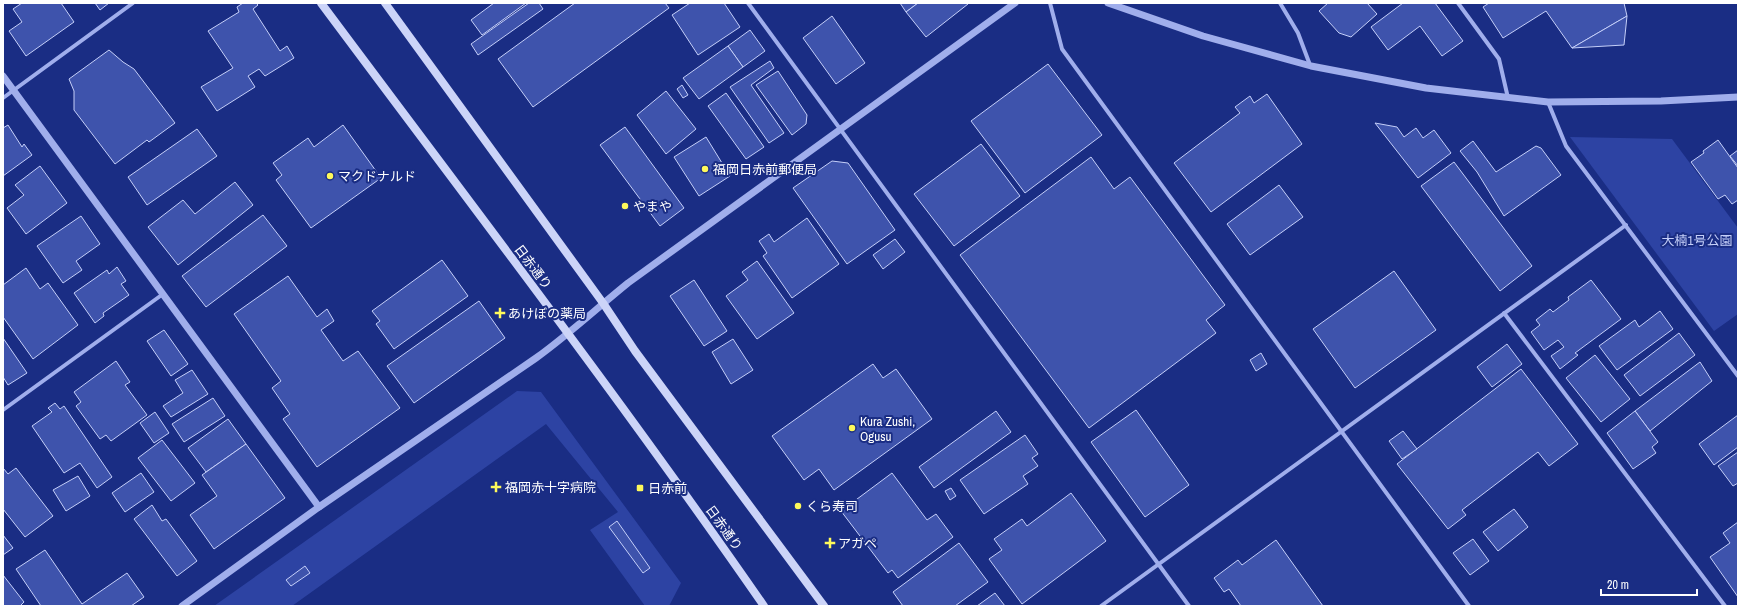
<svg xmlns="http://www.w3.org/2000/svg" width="1741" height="609" viewBox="0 0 1741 609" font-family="'Archivo Narrow','Noto Sans JP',sans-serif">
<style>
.green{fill:#2d43a3}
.building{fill:#3e53ac;stroke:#c5cff9}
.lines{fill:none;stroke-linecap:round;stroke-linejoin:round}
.minor{stroke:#a0aeec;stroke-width:4}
.tertiary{stroke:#a0aeec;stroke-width:7}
.secondary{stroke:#ccd4f8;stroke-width:8}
.poi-dot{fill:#fef95b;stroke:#1a2d84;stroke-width:1.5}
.labels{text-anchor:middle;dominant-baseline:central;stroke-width:4;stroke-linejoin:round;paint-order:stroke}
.poi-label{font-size:13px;fill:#fff;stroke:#1a2d84;text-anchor:start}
.park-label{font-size:13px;fill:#c5cff9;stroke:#1a2d84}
.street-label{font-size:13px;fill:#fff;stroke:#1a2d84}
</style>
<rect width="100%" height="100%" fill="#1a2d84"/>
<!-- green -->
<g class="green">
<polygon points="1570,137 1672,139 1738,228 1738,314 1714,331"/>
<polygon points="517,391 541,392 681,583 669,606 645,606 590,530 618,512 546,424 292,606 214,606"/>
</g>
<!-- building -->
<g class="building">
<polygon points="22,3 61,3 74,22 26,56 9,31 22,22 13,9"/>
<polygon points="95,3 109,3 100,10"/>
<polygon points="243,3 256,3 258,5 253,9 280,51 287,46 294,58 265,76 259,69 248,76 255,87 217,111 201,87 233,68 208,31 239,12 237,7"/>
<polygon points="494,3 526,3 482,35 471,20"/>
<polygon points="529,3 539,3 543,9 478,55 471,44"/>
<polygon points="575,3 665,3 669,8 533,107 498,59"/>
<polygon points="690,3 724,3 740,27 698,55 672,15"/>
<polygon points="900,3 918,3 906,12"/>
<polygon points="918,3 967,3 968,4 926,37 906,12"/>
<polygon points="1328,3 1367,3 1377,14 1351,37 1339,33 1319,11"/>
<polygon points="1403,3 1435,3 1463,41 1442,56 1420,26 1388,50 1371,27"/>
<polygon points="1489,3 1624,3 1627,16 1572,48 1546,11 1503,38 1483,7"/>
<polygon points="832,16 865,63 836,84 803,38"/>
<polygon points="1627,16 1624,45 1572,48"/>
<polygon points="750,30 765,51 743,67 728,46"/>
<polygon points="728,46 743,67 699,99 683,78"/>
<polygon points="109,50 123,62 134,69 175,123 149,142 147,140 115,164 74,110 74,91 69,79"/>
<polygon points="770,61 774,68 751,85 784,133 769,143 730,87"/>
<polygon points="1048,64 1102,135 1025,193 971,121"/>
<polygon points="778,71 807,115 806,124 792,135 756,85"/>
<polygon points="682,85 688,95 683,98 677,89"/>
<polygon points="666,91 696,129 666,154 637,115"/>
<polygon points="726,93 764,147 746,159 708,106"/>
<polygon points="1267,94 1302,144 1211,212 1174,163 1240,113 1235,107 1250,96 1254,103"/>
<polygon points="1375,123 1397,127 1404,137 1416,128 1423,138 1434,130 1451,153 1418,178"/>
<polygon points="8,125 22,147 24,144 32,155 3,176 3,128"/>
<polygon points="343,125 381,178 311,228 276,180 282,175 273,163 308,138 314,147"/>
<polygon points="625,127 684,208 660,226 600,145"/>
<polygon points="197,129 217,156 147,205 128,177"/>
<polygon points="706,137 730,176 699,196 674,157"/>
<polygon points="1718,140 1738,168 1738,200 1732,204 1725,195 1718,199 1691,162 1704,153 1703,151"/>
<polygon points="1473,141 1496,172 1536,146 1541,148 1561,175 1504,216 1477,172 1460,151"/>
<polygon points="981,144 1020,196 954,246 914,194"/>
<polygon points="1738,150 1738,166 1730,156"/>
<polygon points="1091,157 1114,189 1130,177 1225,305 1206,320 1216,333 1089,428 960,255"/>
<polygon points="832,161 848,163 895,230 847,264 793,188"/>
<polygon points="1454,162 1532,266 1500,291 1421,186"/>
<polygon points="40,166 67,203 26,234 7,208 24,195 15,185"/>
<polygon points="235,182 253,205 178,265 148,227 183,200 195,214"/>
<polygon points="1279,185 1303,217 1250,255 1227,224"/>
<polygon points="263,215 287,246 206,307 182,276"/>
<polygon points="81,216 100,244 76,261 82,270 63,283 37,246"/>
<polygon points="807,218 839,264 792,298 763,256 767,253 759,241 769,234 774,242"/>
<polygon points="895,239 905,252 883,269 873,255"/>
<polygon points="442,260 468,296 394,349 376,324 380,321 372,311"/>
<polygon points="757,261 794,313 757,339 726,296 748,280 742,272"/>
<polygon points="117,267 126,281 121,284 129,295 103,313 104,316 95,323 74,293 107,270 109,274"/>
<polygon points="26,268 40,289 48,283 78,325 33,359 3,317 3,285"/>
<polygon points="1394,271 1436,330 1355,388 1313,329"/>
<polygon points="288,276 317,317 327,309 334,321 321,330 343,361 358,351 400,408 317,467 283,419 290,414 272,388 281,381 234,314"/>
<polygon points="694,280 727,331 704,346 670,296"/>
<polygon points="1591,280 1621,319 1575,353 1578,355 1560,369 1551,356 1564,347 1558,340 1544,350 1531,332 1540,325 1536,320 1550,309 1553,312 1569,300 1568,297"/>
<polygon points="479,301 505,338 414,403 387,366"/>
<polygon points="1660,311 1673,329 1617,370 1599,346 1635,320 1639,327"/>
<polygon points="164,330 188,364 171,376 147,341"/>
<polygon points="1679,333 1695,355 1640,396 1624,375"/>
<polygon points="3,338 27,373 8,385 3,377"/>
<polygon points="733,339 753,370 731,384 712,352"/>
<polygon points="1507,344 1522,364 1492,387 1477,367"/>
<polygon points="1261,353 1267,364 1256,371 1250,360"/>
<polygon points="1595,355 1630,399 1601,422 1566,378"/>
<polygon points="116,361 130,382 125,385 147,415 111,441 106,435 100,439 76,406 81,402 74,392"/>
<polygon points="1700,362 1712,381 1650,431 1635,411"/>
<polygon points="873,364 883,378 896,369 932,419 834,490 819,469 804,480 772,436"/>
<polygon points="1521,369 1578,444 1549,466 1538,452 1462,510 1466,515 1448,529 1397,464"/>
<polygon points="192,370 208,394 171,417 163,406 183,393 175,380"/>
<polygon points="213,398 225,416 184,442 172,424"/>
<polygon points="55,403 60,409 64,406 112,477 97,488 80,463 64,473 32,426 52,412 48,408"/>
<polygon points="1136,410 1189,485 1145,517 1091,442"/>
<polygon points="996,411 1011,432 934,488 919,467"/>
<polygon points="1635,411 1658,442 1652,447 1656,453 1633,469 1607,433"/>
<polygon points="155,412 169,433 154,443 140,423"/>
<polygon points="1738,415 1738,447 1714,465 1699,444"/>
<polygon points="228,419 246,444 206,472 188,448"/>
<polygon points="1403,431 1417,449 1402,459 1389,441"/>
<polygon points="1025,435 1038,454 1032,458 1038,466 1023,476 1028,484 984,514 960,480"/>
<polygon points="162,440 195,483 171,501 138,458"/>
<polygon points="246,444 285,498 214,549 190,515 217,496 202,475"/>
<polygon points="1738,452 1738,483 1733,486 1718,466"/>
<polygon points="3,468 8,474 16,468 53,516 25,537 3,509"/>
<polygon points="141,473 154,492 125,512 112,493"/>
<polygon points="892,473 927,520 936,514 953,537 898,578 892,570 888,573 841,511"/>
<polygon points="78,476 90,496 66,511 53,490"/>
<polygon points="951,488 956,496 950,500 945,491"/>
<polygon points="1071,493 1106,541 1022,604 989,559 1002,550 994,539 1022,519 1027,526"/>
<polygon points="152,505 162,521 166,519 197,561 177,576 134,519"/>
<polygon points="1514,509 1528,527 1498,551 1483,532"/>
<polygon points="617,521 650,568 643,573 609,527"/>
<polygon points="1738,522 1738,597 1710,557 1730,543 1723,533"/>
<polygon points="3,535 13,548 3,555"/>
<polygon points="1473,539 1489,561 1470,575 1453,553"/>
<polygon points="1276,540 1323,606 1241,606 1229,589 1224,592 1214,578 1238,560 1242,565"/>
<polygon points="959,543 988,582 955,606 903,606 893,592"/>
<polygon points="45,550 82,604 127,573 144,597 131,606 41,606 16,569"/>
<polygon points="305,566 310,573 291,586 286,580"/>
<polygon points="3,575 24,602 20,606 3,606"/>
<polygon points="995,593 1005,606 977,606"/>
</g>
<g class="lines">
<!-- minor -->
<g class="minor">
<polyline points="748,3 1189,606"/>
<polyline points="1050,3 1062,49 1469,606"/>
<polyline points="1280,3 1298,33 1310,65"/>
<polyline points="1458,3 1499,59 1508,98"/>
<polyline points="3,98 133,3"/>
<polyline points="1548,102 1566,146 1738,376"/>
<polyline points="1504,313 1725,606"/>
<polyline points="3,410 163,294"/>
<polyline points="1101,606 1626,225"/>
</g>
<!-- tertiary -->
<g class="tertiary">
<polyline points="1108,3 1203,36 1311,66 1426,88 1548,102 1661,101 1738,97"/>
<polyline points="3,76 319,507"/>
<path d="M182,606L319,507L536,358C568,335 597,308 628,283L1015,3"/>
</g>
<!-- secondary -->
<g class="secondary">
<path d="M321,3C470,203 622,401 764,606"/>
<polyline points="385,3 603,303 635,351 824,606"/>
</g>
</g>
<!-- markers -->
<g class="poi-dot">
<circle cx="705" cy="169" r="4"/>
<circle cx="330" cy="176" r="4"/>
<circle cx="625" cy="206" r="4"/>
<path d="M498 307h4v4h4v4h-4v4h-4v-4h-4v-4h4z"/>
<circle cx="852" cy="428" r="4"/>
<path d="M494 481h4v4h4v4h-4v4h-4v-4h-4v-4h4z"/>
<rect x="636" y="484" width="8" height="8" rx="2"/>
<circle cx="798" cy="506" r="4"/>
<path d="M828 537h4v4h4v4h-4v4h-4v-4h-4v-4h4z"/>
</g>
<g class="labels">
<!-- poi labels -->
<g class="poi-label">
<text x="713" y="169">福岡日赤前郵便局</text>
<text x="338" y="176">マクドナルド</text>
<text x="633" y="206">やまや</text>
<text x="508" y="313">あけぼの薬局</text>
<text x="860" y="421">Kura Zushi,<tspan x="860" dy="15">Ogusu</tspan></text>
<text x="505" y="487">福岡赤十字病院</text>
<text x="648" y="488">日赤前</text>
<text x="806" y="506">くら寿司</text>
<text x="838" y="543">アガペ</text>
</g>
<!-- park labels -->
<g class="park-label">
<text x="1697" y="240">大楠1号公園</text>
</g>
<!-- street labels -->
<g class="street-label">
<text transform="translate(533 267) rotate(53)">日赤通り</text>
<text transform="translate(724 528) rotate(54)">日赤通り</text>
</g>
</g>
<!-- border -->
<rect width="1741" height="609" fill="none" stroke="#ffffff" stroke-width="8"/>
<!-- scale -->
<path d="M1601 589v6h96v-6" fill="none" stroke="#ffffff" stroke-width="2"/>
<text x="1607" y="589" font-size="12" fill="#ffffff" stroke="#1a2d84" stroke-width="3" paint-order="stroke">20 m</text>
</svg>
